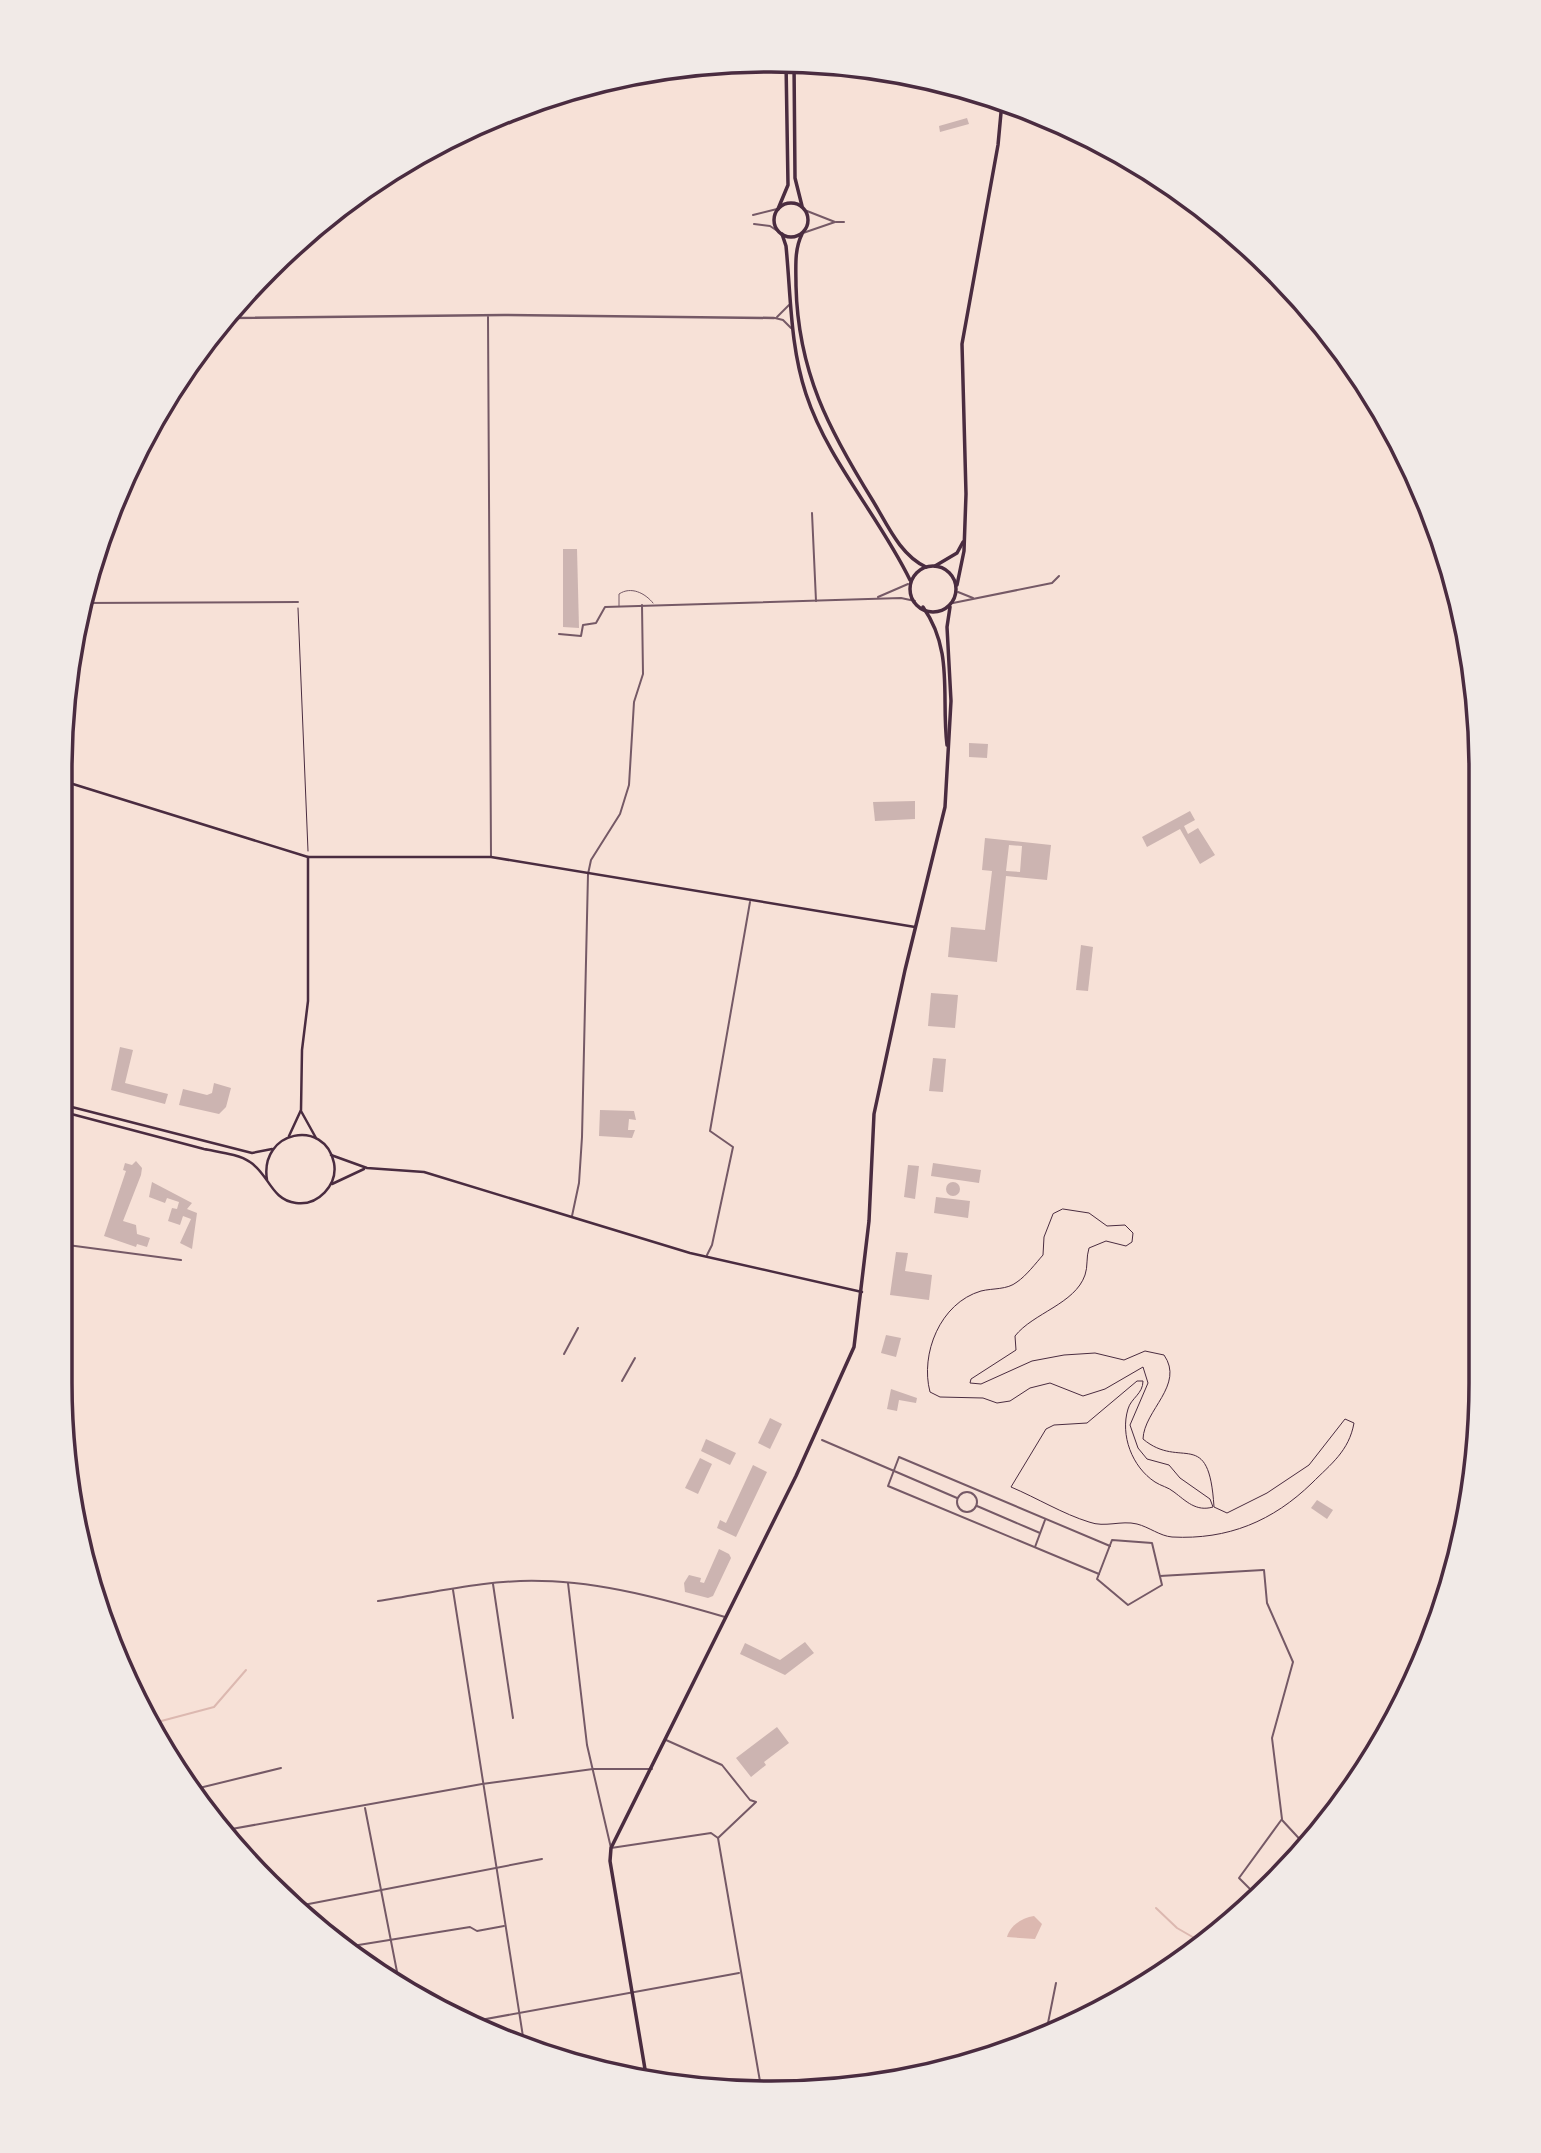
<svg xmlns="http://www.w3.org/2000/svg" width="1541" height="2153" viewBox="0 0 1541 2153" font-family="Inter,sans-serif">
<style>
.water{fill:#dcb8b0}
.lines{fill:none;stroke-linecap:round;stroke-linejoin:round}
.stream{stroke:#dcb8b0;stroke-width:2}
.building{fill:#ccb4b1;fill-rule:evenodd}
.path{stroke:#4a2c40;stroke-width:1}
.service{stroke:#755966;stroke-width:1}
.pedestrian{stroke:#755966;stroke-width:2}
.minor{stroke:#755966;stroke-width:2}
.tertiary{stroke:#755966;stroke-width:2.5}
.secondary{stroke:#4a2c40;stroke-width:2.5}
.primary{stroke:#4a2c40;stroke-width:3.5}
.rim{fill:none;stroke:#4a2c40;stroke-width:3.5}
</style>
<rect width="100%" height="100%" fill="#f7e1d7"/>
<!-- water -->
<path class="water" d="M1034,1916L1042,1924L1035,1939L1007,1937C1010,1926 1021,1918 1034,1916Z"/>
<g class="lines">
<!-- stream -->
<g class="stream">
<polyline points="150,1724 214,1707 246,1670"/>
<polyline points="1156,1908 1177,1928 1203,1943"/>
</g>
</g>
<!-- building -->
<g class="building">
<polygon points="967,118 969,124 940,132 939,126"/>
<polygon points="563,549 577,549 579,628 563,627"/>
<polygon points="969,743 988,744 987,758 969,757"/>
<polygon points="915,801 915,819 875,821 873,802"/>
<polygon points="1190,811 1195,820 1184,826 1188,834 1198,828 1215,855 1200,864 1180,829 1147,847 1142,837"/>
<path d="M985,838L1051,845L1047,880L1006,876L997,962L948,957L951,927L985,930L992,871L982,870ZM1009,845L1022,846L1020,872L1006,871Z"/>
<polygon points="1081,945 1093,947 1088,991 1076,990"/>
<polygon points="931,993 958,995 955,1028 928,1026"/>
<polygon points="120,1047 133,1050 125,1083 168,1094 165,1104 111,1090"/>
<polygon points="933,1058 946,1059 943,1092 929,1091"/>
<polygon points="214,1083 231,1088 226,1107 219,1114 179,1105 183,1089 207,1095 212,1093"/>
<polygon points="600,1110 634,1111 636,1120 629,1119 628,1130 635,1130 632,1138 599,1136"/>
<polygon points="136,1161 142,1168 141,1175 123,1221 136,1225 137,1234 150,1238 147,1247 137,1244 136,1247 104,1236 126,1171 123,1170 125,1163 132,1165"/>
<polygon points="933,1163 981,1170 979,1183 931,1176"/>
<polygon points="908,1165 919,1166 915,1199 904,1197"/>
<polygon points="60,1181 70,1182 68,1198 60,1197"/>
<polygon points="152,1182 192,1203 187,1209 197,1213 192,1249 180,1243 191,1219 183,1216 180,1225 168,1221 172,1208 177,1209 179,1202 167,1198 165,1203 149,1197"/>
<circle cx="953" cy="1189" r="7"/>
<polygon points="936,1197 970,1201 968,1218 934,1213"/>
<polygon points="896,1252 908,1253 905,1271 932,1275 929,1300 890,1295"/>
<polygon points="886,1335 901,1338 896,1357 881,1353"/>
<polygon points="891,1389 917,1398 916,1403 899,1400 897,1411 887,1409"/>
<polygon points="770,1418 782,1424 770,1449 758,1443"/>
<polygon points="706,1439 736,1453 730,1465 701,1451"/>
<polygon points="700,1458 712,1464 698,1494 685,1488"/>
<polygon points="753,1465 767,1472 736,1537 717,1528 720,1520 726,1523"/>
<polygon points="1317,1500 1333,1510 1327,1519 1311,1508"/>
<polygon points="719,1549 729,1554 731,1558 713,1596 708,1598 685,1592 684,1583 689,1575 701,1578 700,1582 704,1583"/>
<polygon points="805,1642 814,1653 785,1675 740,1654 745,1643 780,1660"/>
<polygon points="777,1727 789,1743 764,1762 766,1765 751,1777 736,1758"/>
</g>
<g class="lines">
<!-- path -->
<g class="path">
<polyline points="298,608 308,851"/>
<path d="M1063,1209L1089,1213L1107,1226L1125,1225L1133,1233L1132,1242L1126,1246L1106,1241L1089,1248C1086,1257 1088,1267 1085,1275C1075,1304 1033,1313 1015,1336L1016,1350L971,1379L970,1383L981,1384L1032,1361L1064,1355L1095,1353L1124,1360L1145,1351L1164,1355C1185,1385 1144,1410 1143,1439C1181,1471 1209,1425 1214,1507L1227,1513L1267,1493L1309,1465L1345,1419L1354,1423C1349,1451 1331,1464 1312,1483C1273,1521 1228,1540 1172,1537C1160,1536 1149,1527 1137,1524C1121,1520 1105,1528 1089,1522C1063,1514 1037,1498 1011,1487L1046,1429L1054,1425L1087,1423L1137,1381H1143C1143,1394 1131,1398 1128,1409C1120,1435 1132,1467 1155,1482C1161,1486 1168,1487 1174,1492C1186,1501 1196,1512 1213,1507L1210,1499L1180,1478L1169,1465L1147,1459L1138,1448L1130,1425L1148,1383L1143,1367L1105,1389L1083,1396L1050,1383L1030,1388L1010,1401L997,1403L983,1398L940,1397L930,1392C920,1354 940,1303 981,1291C993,1288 1007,1290 1017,1282C1026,1276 1036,1263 1043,1255L1044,1237L1053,1214Z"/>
</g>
<!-- service -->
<path class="service" d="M619,606V594C631,586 645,593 653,603"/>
<!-- pedestrian -->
<g class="pedestrian">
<polyline points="564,1354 578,1328"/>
<polyline points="622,1381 635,1358"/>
<polyline points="822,1440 957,1498"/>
<circle cx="967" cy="1502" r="10"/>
<polyline points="977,1506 1040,1533"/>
<polygon points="1112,1540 1152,1543 1162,1585 1128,1605 1097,1579"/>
<polyline points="1035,1547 1045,1520"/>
<polyline points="1099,1574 888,1486 899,1457 1110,1546"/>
<polyline points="1160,1576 1263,1570"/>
</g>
<!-- minor -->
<g class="minor">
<polyline points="753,215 777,209"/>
<polyline points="836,222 844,222"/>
<polyline points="754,224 770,226 782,234"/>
<polyline points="803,233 835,222 807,211"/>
<polyline points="488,317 491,856"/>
<polyline points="777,317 789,305"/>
<polyline points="775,318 783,320 791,328"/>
<polyline points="812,513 816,601"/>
<polyline points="958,592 973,598"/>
<polyline points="878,597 908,584"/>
<polyline points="82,603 298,602"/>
<polyline points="953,603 1052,583 1059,576"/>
<polyline points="559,634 581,636 583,625 596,623 605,607 901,598 915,601"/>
<polyline points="572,1216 579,1183 582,1137 588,874 591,860 620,814 629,785 634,702 643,674 642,605"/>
<polyline points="60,1244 181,1260"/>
<polyline points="707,1255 712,1245 733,1147 710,1131 750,902"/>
<polyline points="568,1583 587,1745 611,1848 711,1833 718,1838 762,2093"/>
<polyline points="493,1584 513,1718"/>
<polyline points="453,1590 524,2043"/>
<path d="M378,1601C432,1593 488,1579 542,1581C603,1582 667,1600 725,1617"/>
<polyline points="666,1740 722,1765 750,1800 756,1802 718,1838"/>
<polyline points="191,1790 281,1768"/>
<polyline points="365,1808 399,1982"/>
<polyline points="1282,1820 1306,1846"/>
<polyline points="226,1830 482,1784 593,1769 652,1769"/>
<polyline points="1258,1897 1239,1878 1282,1819 1272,1738 1293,1662 1267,1603 1264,1570"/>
<polyline points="293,1907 542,1859"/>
<polyline points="346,1947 470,1927 477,1931 504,1926"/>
<polyline points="464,2023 739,1973"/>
<polyline points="1045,2038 1056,1983"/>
</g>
<!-- tertiary -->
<polyline class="tertiary" points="224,318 504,315 774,318"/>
<!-- secondary -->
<g class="secondary">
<polyline points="60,780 308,857 491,857 915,927"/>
<polyline points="60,1104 252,1153 272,1149"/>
<path d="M60,1111C108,1124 156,1136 204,1149C218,1152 239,1154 250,1162C269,1174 271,1200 296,1203C318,1206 338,1185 334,1163C325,1118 259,1130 267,1180"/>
<polyline points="301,1111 316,1138"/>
<polyline points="289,1136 301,1110 302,1050 308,1001 308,857"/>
<polyline points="331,1155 367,1168 424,1172 690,1253 862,1292"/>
<polyline points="332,1184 364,1169"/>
</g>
<!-- primary -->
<g class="primary">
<polyline points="794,62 795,178 802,206"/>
<circle cx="791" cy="220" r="17"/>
<polyline points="778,209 788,185 786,62"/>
<path d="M782,234L786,246C791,297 790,345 806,394C828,461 879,516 910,580"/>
<path d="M802,234C794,250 796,268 796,286C798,372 829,430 873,501C887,524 900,555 926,567"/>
<circle cx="933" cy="589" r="23"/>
<polyline points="935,566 957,553 963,542"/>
<polyline points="957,585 964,551 966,494 962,344 998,145 1002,102"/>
<path d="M923,607C954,651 941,696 947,745"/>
<polyline points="647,2081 610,1861 611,1848 796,1476 854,1347 869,1221 874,1114 905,970 945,807 951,701 947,627 950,607"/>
</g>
</g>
<!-- crop -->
<path d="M0 0H1541V2153H0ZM770 72H771A698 698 0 0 1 1469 770V1383A698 698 0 0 1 771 2081H770A698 698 0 0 1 72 1383V770A698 698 0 0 1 770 72Z" fill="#f1eae7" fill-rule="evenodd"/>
<path class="rim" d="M770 72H771A698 698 0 0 1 1469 770V1383A698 698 0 0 1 771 2081H770A698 698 0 0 1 72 1383V770A698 698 0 0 1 770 72Z"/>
</svg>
